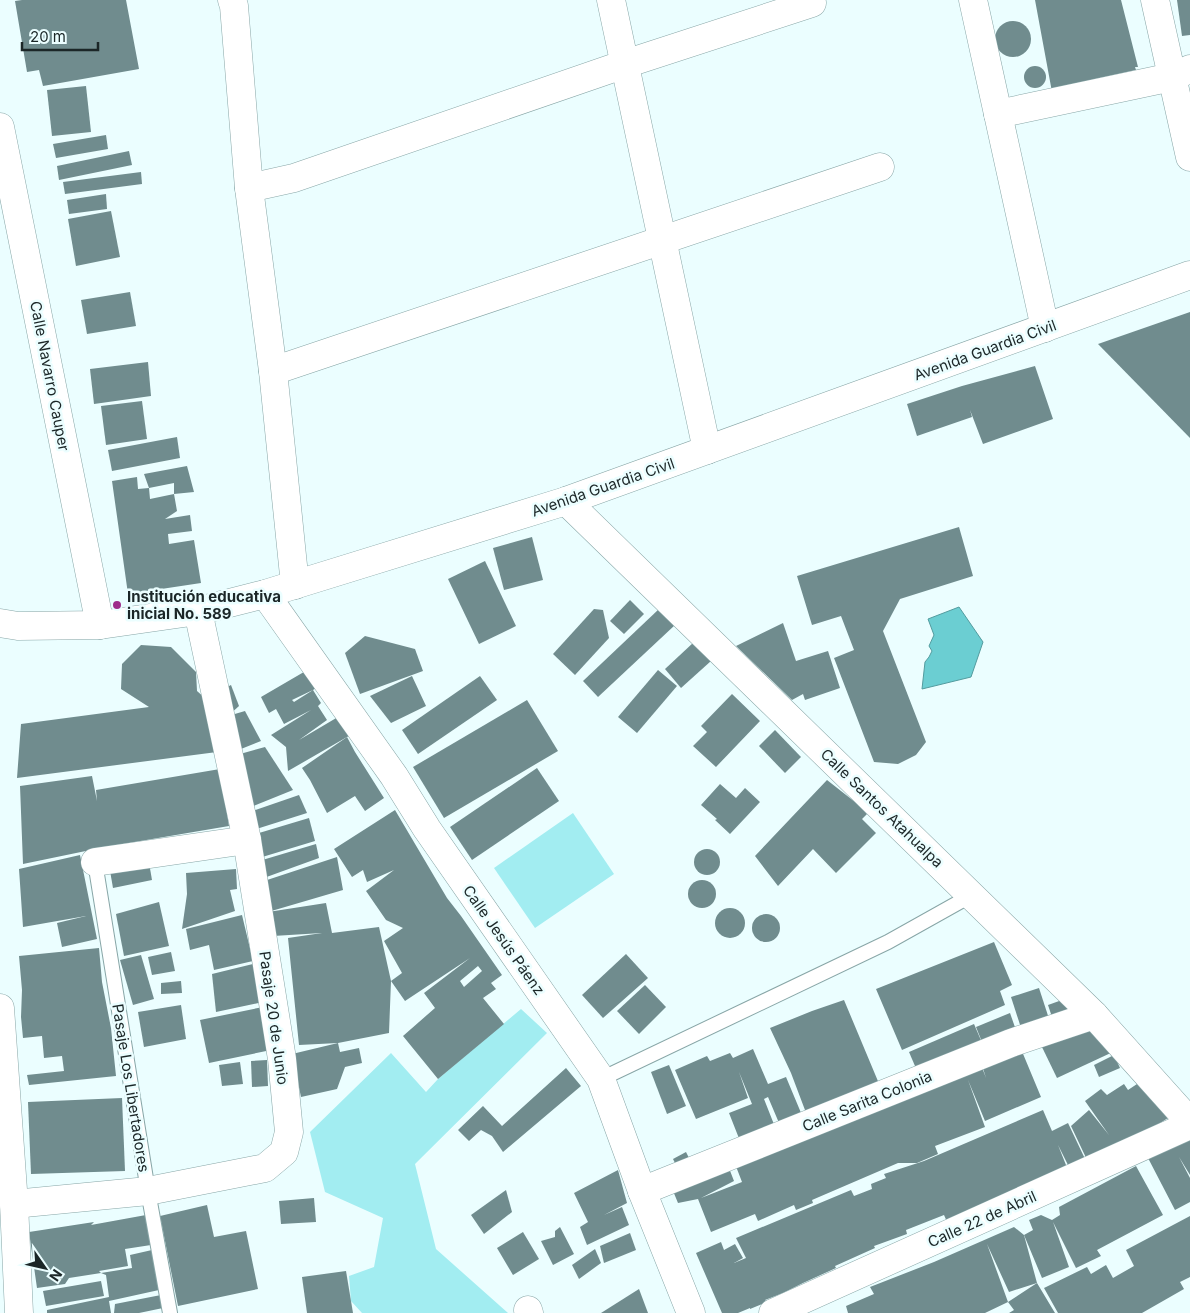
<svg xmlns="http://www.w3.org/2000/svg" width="1190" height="1313" viewBox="0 0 1190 1313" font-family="Inter,sans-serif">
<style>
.green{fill:#a2edf1}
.water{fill:#6bced2;stroke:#539c9f}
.building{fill:#708c8e;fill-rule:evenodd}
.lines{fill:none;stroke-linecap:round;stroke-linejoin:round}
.service-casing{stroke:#88a6a7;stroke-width:16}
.minor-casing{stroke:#88a6a7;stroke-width:29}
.service{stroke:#fff;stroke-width:14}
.minor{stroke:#fff;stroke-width:28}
.poi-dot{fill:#9d2c8a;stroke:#ebfeff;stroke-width:2}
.labels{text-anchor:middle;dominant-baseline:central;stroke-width:5;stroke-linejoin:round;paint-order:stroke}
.street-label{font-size:15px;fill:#1b2627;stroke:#ebfeff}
.poi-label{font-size:15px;font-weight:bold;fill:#1b2627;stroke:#ebfeff;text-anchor:start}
</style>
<rect width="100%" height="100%" fill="#ebfeff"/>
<!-- green -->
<g class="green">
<polygon points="573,813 614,874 535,928 494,868"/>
<polygon points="521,1009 547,1033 415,1164 436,1249 508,1313 362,1313 351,1301 349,1276 374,1267 383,1218 325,1192 310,1132 391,1053 426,1092 438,1079"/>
</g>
<!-- water -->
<polygon class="water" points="959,607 983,642 971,677 922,689 925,662 929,657 932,651 929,646 934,635 928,619"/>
<!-- building -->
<g class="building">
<polygon points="22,0 126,0 139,69 43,86 39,70 27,72 15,1"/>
<polygon points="1035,0 1121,0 1138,67 1135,67 1136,70 1095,79 1052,92"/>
<polygon points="1177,0 1190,0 1190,35 1182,36"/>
<circle cx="1013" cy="39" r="18"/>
<circle cx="1035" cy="77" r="11"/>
<polygon points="86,86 91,132 52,136 47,90"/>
<polygon points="106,135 108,149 56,158 53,144"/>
<polygon points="129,151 132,165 59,180 57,166"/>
<polygon points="141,172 142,184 65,194 63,182"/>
<polygon points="106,194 107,209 69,214 67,200"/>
<polygon points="111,211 120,257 76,266 68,219"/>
<polygon points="130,292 136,326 87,334 81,300"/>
<polygon points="1190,312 1190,438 1098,344"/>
<polygon points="148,362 151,396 94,404 90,369"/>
<polygon points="1035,366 1053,419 983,444 970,410 972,417 917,436 907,404 962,386"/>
<polygon points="142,401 147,439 106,445 101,406"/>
<polygon points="177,437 180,458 112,471 108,450"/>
<polygon points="187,466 194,492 174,494 177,511 165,519 190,515 192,531 168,534 169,544 194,540 201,583 128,594 112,481 137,477 138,489 149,488 150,499 174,494 174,483 149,488 144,474"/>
<polygon points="959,527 973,576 900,599 883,631 926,742 916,755 898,764 874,762 834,658 854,650 841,616 812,625 797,576"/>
<polygon points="532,537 543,580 504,590 493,548"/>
<polygon points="485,561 516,626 479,644 448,579"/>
<polygon points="630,600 644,614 624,634 610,621"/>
<polygon points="594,609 603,610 609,638 575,675 553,654"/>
<polygon points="659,609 675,625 598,697 583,681"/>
<polygon points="783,623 796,661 828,651 840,688 805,700 803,694 792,700 736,646"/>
<polygon points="365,636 415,649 423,671 360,694 345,653"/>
<polygon points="694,642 711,661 681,688 665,669"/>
<polygon points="141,645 171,647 196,672 197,691 207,700 217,752 17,778 21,724 149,707 121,689 122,664"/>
<polygon points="309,669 319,686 313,690 292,700 294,702 313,690 321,703 318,706 327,720 299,740 343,714 354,733 288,771 286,747 271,735 311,710 284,724 276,709 269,713 261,697"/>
<polygon points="658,670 677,686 637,733 618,717"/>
<polygon points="412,676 426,706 391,723 370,696"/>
<polygon points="480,676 497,700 418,754 402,730"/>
<polygon points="231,685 239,706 228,716 219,691"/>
<polygon points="732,694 760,721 716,767 693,746 707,732 701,726"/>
<polygon points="527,700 558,751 444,818 413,767"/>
<polygon points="245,711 261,741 236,751 228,716"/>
<polygon points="775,730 801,757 785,773 759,746"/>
<polygon points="347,737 355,752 384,798 365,811 355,796 327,813 310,780 302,768"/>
<polygon points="265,747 293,790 246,809 233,756"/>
<polygon points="537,768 559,801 472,860 450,827"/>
<polygon points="220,769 229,826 105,847 23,864 20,786 92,776 97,801 96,790"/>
<polygon points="827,780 855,802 867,814 862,819 876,833 836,873 813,849 778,886 755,856"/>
<polygon points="720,784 736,798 745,788 760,802 730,834 715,820 717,819 701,805"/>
<polygon points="299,795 307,813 253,830 247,813"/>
<path d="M395,810L447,898L461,916L502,975L491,983L496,989L483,998L504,1024L438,1079L403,1036L435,1008L424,993L470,958L405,1001L391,981L402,973L384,941L403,928L386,920L366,891L394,870L367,882L363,870L352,877L334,849ZM478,966L482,971L464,987L460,981Z"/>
<polygon points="309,818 315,841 259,858 252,835"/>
<polygon points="316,844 319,858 261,879 259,861"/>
<circle cx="707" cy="862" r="13"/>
<polygon points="80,855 97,939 62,947 57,923 86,916 23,927 19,869"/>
<polygon points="148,857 152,880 113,888 109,865"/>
<polygon points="337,857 343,890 268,912 326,903 332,933 379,927 391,981 389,1033 338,1043 299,1045 288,938 322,933 273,936 261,882"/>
<polygon points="236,869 237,889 230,890 235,911 182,929 187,894 186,873"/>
<circle cx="702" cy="894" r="14"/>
<polygon points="159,902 169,946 124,956 116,914"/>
<circle cx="730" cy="923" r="15"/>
<circle cx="766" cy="928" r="14"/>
<polygon points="242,915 253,961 214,970 209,945 190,950 186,929"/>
<polygon points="994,942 1012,985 1000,991 1005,1005 902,1050 876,989"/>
<polygon points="99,948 102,982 111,1028 116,1076 29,1085 27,1075 64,1071 62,1056 44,1058 42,1036 23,1038 21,1017 22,990 19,956"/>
<polygon points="171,952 175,971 152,975 148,957"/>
<polygon points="626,954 648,978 603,1018 582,995"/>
<polygon points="141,955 154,999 133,1005 120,960"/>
<polygon points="257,963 263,1002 216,1012 212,974"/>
<polygon points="181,981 182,993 161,994 161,983"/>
<polygon points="645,985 666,1007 639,1034 617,1011"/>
<polygon points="1039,988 1052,1028 1024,1037 1011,997"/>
<polygon points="844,1000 880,1086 808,1118 791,1073 770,1028 812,1011"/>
<polygon points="1062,1000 1075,1013 1053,1020 1048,1005"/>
<polygon points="181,1005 186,1039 144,1047 138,1012"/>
<polygon points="263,1007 271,1050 209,1063 200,1020"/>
<polygon points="1010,1013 1017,1033 984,1047 976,1027"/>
<polygon points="974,1024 983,1045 918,1073 909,1052"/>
<polygon points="1085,1024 1115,1051 1057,1078 1041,1045"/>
<polygon points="338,1043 340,1052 359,1048 362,1063 345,1067 337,1089 301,1097 292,1054"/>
<polygon points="753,1049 768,1084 786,1077 804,1120 782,1130 768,1097 764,1099 777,1132 742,1146 729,1113 752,1104 739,1072 748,1098 696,1119 675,1070 707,1056 710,1061 730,1053 733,1058"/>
<polygon points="1021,1049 1041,1097 985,1121 968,1080 985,1127 935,1146 938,1154 917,1163 898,1163 812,1200 813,1203 796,1210 794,1205 758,1221 755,1214 711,1232 698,1199 678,1203 671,1186 727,1163 734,1181 701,1198 742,1182 732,1156 980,1062 986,1078 982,1065"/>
<polygon points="1114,1055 1120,1068 1099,1077 1094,1065"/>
<polygon points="267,1060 268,1086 252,1087 251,1061"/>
<polygon points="240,1062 243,1084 222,1086 219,1065"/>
<polygon points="669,1065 686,1106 667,1114 651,1072"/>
<polygon points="566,1068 581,1086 503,1152 492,1136 481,1130 469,1141 458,1130 483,1106 502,1126"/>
<polygon points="1146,1078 1171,1116 1137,1138 1088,1162 1071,1126 1089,1110 1109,1135 1085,1101 1101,1089 1107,1095 1124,1084 1128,1090"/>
<polygon points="122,1098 125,1171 31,1174 28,1102"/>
<polygon points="1043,1110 1052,1131 1068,1123 1086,1161 1070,1169 1058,1145 1068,1170 948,1224 944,1215 906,1230 907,1234 874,1246 875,1248 835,1266 836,1268 803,1283 783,1293 765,1300 767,1302 750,1309 750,1308 738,1313 722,1313 696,1253 721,1242 724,1250 735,1244 743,1258 734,1263 746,1258 736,1238 851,1190 854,1196 872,1189 871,1184 886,1178 884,1174 924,1161"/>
<polygon points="1190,1136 1190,1175 1179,1157 1190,1178 1190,1202 1175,1210 1148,1158"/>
<polygon points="686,1152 694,1168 681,1175 673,1159"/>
<polygon points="1136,1166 1163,1215 1097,1250 1101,1256 1076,1268 1053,1222 1069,1267 1042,1278 1024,1235 1033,1230 1029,1220 1041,1215 1052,1220 1060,1215 1059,1207"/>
<polygon points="618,1170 627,1203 604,1215 622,1207 629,1225 587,1245 580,1227 588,1222 574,1193"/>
<polygon points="506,1190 512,1212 484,1234 471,1215"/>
<polygon points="314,1198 316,1222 281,1224 279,1201"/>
<polygon points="207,1205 214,1237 246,1231 258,1289 178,1306 160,1216"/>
<polygon points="146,1215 151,1245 125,1249 128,1266 99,1271 101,1273 69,1278 65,1284 37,1288 29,1232 94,1222 91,1225"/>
<polygon points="1190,1216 1190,1277 1180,1282 1184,1289 1142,1313 1058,1313 1044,1288 1087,1267 1091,1274 1106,1265 1113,1278 1134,1266 1126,1250"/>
<polygon points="560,1227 574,1254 553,1265 541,1241 555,1237 555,1231"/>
<polygon points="1014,1227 1024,1235 1037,1283 1055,1313 1009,1313 1014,1310 1008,1302 1037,1283 1009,1292 987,1244 1008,1302 985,1313 848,1313 846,1306 874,1294 870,1287 934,1262"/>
<polygon points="523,1232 539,1259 513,1275 497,1248"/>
<polygon points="630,1233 636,1250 604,1263 600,1246"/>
<polygon points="595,1249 601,1263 579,1279 572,1265"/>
<polygon points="152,1250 159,1290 109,1301 111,1313 47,1313 47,1310 109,1297 106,1275 101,1273 132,1268 130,1255"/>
<polygon points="346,1271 353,1313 307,1313 302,1277"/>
<polygon points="101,1281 104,1296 46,1306 43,1291"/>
<polygon points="639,1289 648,1313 601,1313"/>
<polygon points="161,1295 163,1308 139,1313 114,1313 115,1304"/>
</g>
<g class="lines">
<!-- service casing -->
<g class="service-casing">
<g id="service">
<polyline points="95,862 148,1191 170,1313"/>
<polyline points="601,1079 888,942 972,895"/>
</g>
</g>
<!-- minor casing -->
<g class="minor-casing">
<g id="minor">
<polyline points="232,0 234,6 249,188 273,371 295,585"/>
<polyline points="611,0 707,450"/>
<polyline points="973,0 1045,328"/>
<polyline points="1155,0 1190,157"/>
<polyline points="998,114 1172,77 1190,69"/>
<polyline points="0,127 100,625"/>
<polyline points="249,188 294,178 625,64 812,3"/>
<polyline points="273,371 880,167"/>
<polyline points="566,501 1094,1015 1190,1122"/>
<polyline points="265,594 394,776 427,829 601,1079 642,1191 691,1313"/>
<polyline points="0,623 18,626 100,625 198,611 265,594 566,501 1190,275"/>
<polyline points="95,862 247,840"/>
<polyline points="0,1008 14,1204 19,1313"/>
<polyline points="642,1191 1011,1043 1094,1015"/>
<polyline points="14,1204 148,1191 265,1168 284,1152 289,1132 282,1059 247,840 198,611"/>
<polyline points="528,1310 529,1313"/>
<polyline points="773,1313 1190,1125"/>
</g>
</g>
<!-- service -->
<use href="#service" class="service"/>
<!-- minor -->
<use href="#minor" class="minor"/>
</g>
<!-- markers -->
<circle class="poi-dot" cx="117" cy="605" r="5"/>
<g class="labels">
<!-- street labels -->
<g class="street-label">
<text transform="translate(985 350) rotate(-20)">Avenida Guardia Civil</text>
<text transform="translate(50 376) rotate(79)">Calle Navarro Cauper</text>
<text transform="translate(603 487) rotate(-19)">Avenida Guardia Civil</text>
<text transform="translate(882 808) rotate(44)">Calle Santos Atahualpa</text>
<text transform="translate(504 940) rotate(55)">Calle Jesús Páenz</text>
<text transform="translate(274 1018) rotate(82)">Pasaje 20 de Junio</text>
<text transform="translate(131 1088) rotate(81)">Pasaje Los Libertadores</text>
<text transform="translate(867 1101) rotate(-22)">Calle Sarita Colonia</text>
<text transform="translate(982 1219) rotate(-24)">Calle 22 de Abril</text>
</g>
<!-- poi labels -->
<g class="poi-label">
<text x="127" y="596">Institución educativa<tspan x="127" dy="17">inicial No. 589</tspan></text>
</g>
</g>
<!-- north arrow -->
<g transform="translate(45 1268) rotate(124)" stroke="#ebfeff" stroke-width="4" paint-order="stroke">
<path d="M0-4L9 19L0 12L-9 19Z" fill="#1b2627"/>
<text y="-8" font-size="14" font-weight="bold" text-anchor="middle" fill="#1b2627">N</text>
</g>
<!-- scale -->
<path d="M22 42v8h76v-8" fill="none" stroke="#1b2627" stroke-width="2.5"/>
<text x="30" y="42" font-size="15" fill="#1b2627" stroke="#ebfeff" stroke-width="4" paint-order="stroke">20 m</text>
</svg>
